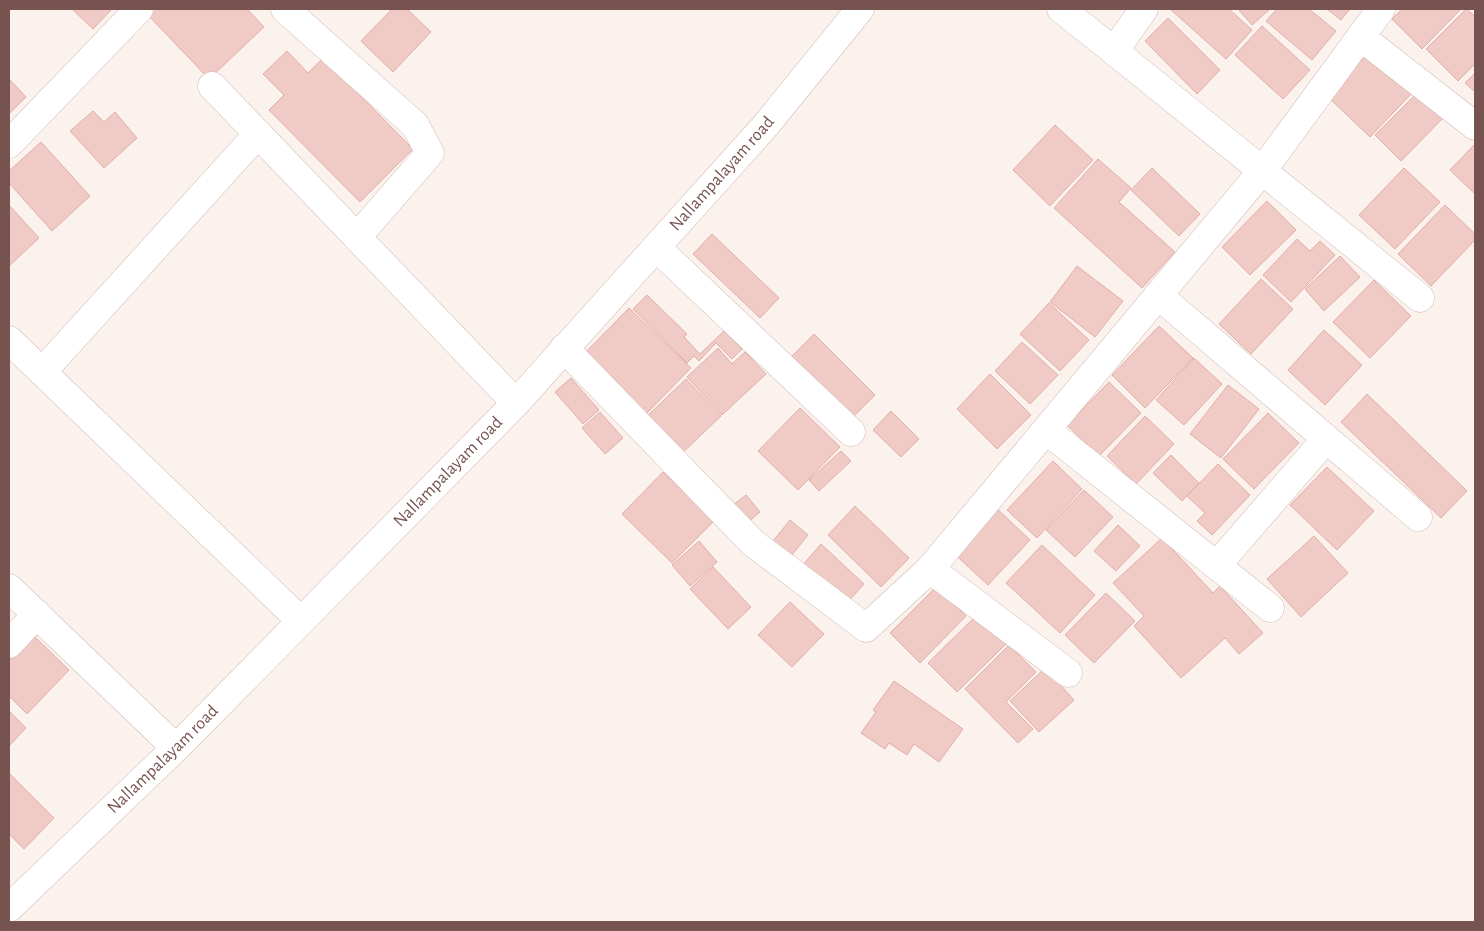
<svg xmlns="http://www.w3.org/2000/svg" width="1484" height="931" viewBox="0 0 1484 931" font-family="'Alegreya Sans',sans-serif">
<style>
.building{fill:#f0cbc6;stroke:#e2ada7}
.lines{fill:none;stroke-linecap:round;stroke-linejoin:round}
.street-casing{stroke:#d1bab5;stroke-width:29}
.secondary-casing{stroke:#d6bab5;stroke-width:29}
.street{stroke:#fff;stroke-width:28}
.secondary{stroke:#fff;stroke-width:28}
.labels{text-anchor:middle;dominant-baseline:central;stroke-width:5;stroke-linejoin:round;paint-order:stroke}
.street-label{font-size:18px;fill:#775350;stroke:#fef7f4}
</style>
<rect width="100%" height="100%" fill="#fcf2ed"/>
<!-- building -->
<g class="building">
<polygon points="72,9 112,9 93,29"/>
<polygon points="151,9 247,9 264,27 209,79 146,13"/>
<polygon points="392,9 407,9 431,32 393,72 361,41"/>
<polygon points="1170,9 1229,9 1252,30 1226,59"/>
<polygon points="1238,9 1270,9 1252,25"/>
<polygon points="1277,9 1309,9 1336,31 1312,60 1266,21"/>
<polygon points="1327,9 1350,9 1341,20"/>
<polygon points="1402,9 1461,9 1422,49 1392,19"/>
<polygon points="1466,9 1475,16 1475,64 1458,81 1426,49"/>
<polygon points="1168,18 1220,70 1197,94 1145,41"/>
<polygon points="1262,26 1310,70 1283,99 1235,55"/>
<polygon points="1372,50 1414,91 1370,137 1327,96"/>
<polygon points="287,51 308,73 323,58 413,149 360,202 269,110 284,95 263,74"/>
<polygon points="1475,73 1475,92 1465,83"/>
<polygon points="9,79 26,97 9,114"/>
<polygon points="1417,93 1443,118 1401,161 1375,135"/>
<polygon points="93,111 104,122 115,112 137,138 104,168 70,131"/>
<polygon points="1055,125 1093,160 1050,206 1013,170"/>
<polygon points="41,142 90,196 52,231 9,183 9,171"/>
<polygon points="1475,144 1475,194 1450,170"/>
<polygon points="1098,159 1131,188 1119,202 1175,252 1142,288 1054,208"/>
<polygon points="1152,168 1200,214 1179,236 1131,190"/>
<polygon points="1404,168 1440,202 1395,249 1359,215"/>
<polygon points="1267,201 1296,230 1250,275 1222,247"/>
<polygon points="9,205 39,238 9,266"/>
<polygon points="1445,205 1475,234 1475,240 1431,286 1398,254"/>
<polygon points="712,234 779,298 760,318 693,254"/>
<polygon points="1297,239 1310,251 1320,241 1335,255 1291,302 1263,275"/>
<polygon points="1340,256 1360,277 1324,311 1305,289"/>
<polygon points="1077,266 1123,301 1095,337 1050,302"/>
<polygon points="1261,279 1293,309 1251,354 1219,324"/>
<polygon points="1374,280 1411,316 1370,358 1333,322"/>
<polygon points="647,295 687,334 684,337 700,354 724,331 742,349 732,359 716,343 699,361 694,356 687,363 633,309"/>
<polygon points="1049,303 1089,340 1060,371 1020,334"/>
<polygon points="629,308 691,368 644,416 582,356"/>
<polygon points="1159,326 1193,358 1145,408 1112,375"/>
<polygon points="1324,330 1362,365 1325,405 1288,370"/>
<polygon points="814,334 875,395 851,419 790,358"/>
<polygon points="1022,342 1058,375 1030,404 995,371"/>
<polygon points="718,348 732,364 745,352 766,374 722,415 687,377"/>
<polygon points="1194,358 1222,384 1184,425 1156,400"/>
<polygon points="990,374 1031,415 997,449 957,409"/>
<polygon points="571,378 599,410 583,424 555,392"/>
<polygon points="686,379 721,416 679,456 644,419"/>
<polygon points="1109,382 1141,413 1099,456 1067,425"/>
<polygon points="1228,385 1259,409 1221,458 1190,434"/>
<polygon points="1367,394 1467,491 1441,518 1341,422"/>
<polygon points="800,408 840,447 798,490 758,451"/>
<polygon points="891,411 919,439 901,457 873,430"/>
<polygon points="600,412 623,438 605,454 582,428"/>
<polygon points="1268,413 1299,443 1254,489 1223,459"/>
<polygon points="1145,416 1174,444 1136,484 1107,456"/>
<polygon points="841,451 851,461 819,491 809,480"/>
<polygon points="1171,455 1199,483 1182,501 1153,473"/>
<polygon points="1053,461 1082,489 1037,538 1007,510"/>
<polygon points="1218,464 1250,495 1212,535 1197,521 1205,513 1187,496"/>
<polygon points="1327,467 1374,511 1337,550 1290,505"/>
<polygon points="663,472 714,521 672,563 622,514"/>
<polygon points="1084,490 1113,517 1075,557 1046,530"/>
<polygon points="746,495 760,512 747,523 733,505"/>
<polygon points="992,504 1030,540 988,585 949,549"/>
<polygon points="855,506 909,558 881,587 828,535"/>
<polygon points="790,520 808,535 787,561 769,546"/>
<polygon points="1118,525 1140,546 1116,571 1094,551"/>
<polygon points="1314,536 1348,573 1301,617 1267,579"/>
<polygon points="1162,538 1213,593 1220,586 1263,633 1239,654 1225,638 1181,678 1134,626 1144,616 1113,583"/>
<polygon points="699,541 717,562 690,586 672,565"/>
<polygon points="821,544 864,584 844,606 801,567"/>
<polygon points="1042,545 1095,595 1060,633 1006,583"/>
<polygon points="713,567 751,607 728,629 690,589"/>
<polygon points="936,587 966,616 920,663 890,633"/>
<polygon points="1106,593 1135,621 1094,663 1065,635"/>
<polygon points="790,602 824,634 792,667 758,635"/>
<polygon points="979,613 1008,642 957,692 928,663"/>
<polygon points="33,635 69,670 27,714 9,696 9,661"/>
<polygon points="1009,645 1036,672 1006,702 1033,729 1018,743 965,689"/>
<polygon points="1045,668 1074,700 1039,732 1010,701"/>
<polygon points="894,681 963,729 939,762 914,744 907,755 889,743 885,749 861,733 876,712 873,710"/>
<polygon points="9,711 26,728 9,746"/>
<polygon points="9,773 54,818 24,849 9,834"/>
</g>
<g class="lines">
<!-- street casing -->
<g class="street-casing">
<g id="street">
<polyline points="285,9 415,125 430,153 357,237"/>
<polyline points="1061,9 1114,51"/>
<polyline points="1144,9 1114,51 1420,298"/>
<polyline points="1361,37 1475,126"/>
<polyline points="212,86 516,403"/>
<polyline points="9,144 139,9"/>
<polyline points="656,247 851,432"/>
<polyline points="1158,295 1418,517"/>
<polyline points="9,340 301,621"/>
<polyline points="564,348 753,543 866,628 930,569"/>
<polyline points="42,372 258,134"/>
<polyline points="1046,430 1270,608"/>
<polyline points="1217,565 1326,439"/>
<polyline points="9,588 176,748"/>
<polyline points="9,644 37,614"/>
<polyline points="1068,673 930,569 1262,171 1381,9"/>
</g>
</g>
<!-- secondary casing -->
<g class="secondary-casing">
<g id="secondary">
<path id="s1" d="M9,908L183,741L516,403L766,125L860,9"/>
</g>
</g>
<!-- street -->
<use href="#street" class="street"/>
<!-- secondary -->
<use href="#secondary" class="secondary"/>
</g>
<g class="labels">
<!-- street labels -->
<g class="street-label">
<text stroke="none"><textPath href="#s1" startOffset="1024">Nallampalayam road</textPath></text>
<text stroke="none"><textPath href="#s1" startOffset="619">Nallampalayam road</textPath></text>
<text stroke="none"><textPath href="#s1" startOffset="214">Nallampalayam road</textPath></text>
</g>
</g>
<!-- border -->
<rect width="1484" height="931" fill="none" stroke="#775350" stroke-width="20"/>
</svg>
